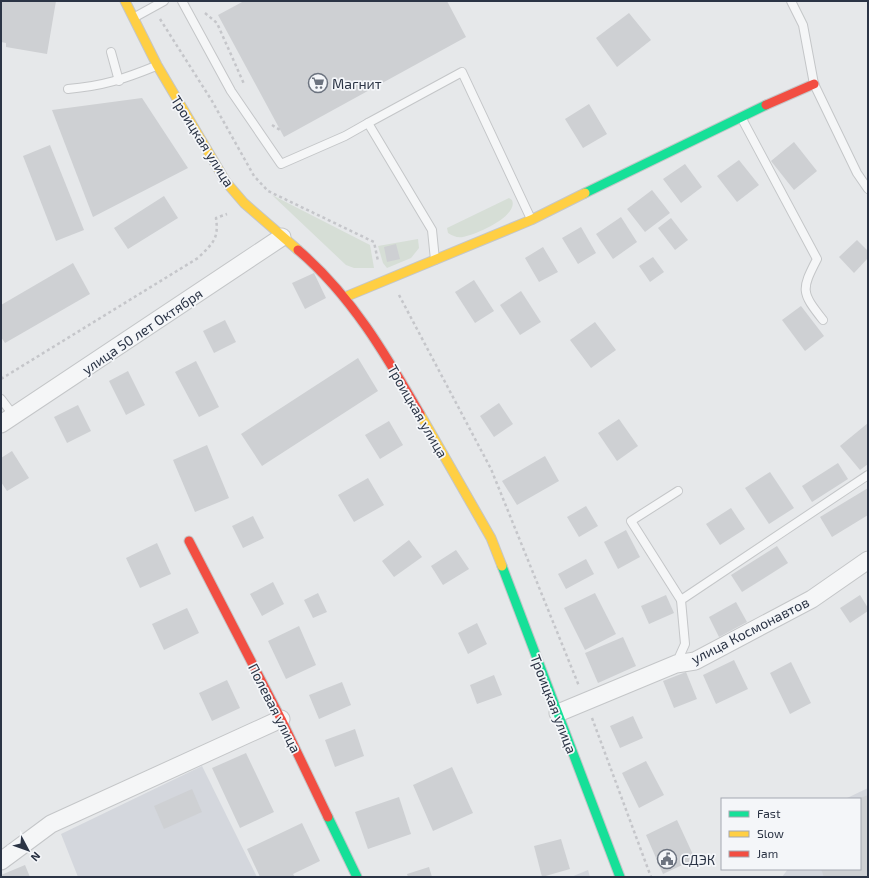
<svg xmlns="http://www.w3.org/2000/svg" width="869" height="878" viewBox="0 0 869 878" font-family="'Exo 2',sans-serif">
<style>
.built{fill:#d4d7dd}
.green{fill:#d6ded6}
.building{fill:#ced0d3}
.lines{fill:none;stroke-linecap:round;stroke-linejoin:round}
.lane-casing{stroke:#c4c6c8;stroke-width:10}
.street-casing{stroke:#c4c6c8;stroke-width:19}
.fast-casing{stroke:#c4c6c8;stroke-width:11}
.slow-casing{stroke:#c4c6c8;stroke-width:11}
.jam-casing{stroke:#c4c6c8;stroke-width:11}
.path{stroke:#c5c6ca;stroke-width:2.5;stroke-dasharray:3 3;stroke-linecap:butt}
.lane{stroke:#f5f6f7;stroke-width:8}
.street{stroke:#f5f6f7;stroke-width:17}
.fast{stroke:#16e098;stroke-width:9}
.slow{stroke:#ffcf43;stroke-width:9}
.jam{stroke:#f24e42;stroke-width:9}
.labels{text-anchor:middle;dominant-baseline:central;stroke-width:3.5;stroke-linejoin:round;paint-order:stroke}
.poi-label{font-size:14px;fill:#2b3445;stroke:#f4f6f9;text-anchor:start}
.street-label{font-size:14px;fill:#2b3445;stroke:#f4f6f9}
</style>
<rect width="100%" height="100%" fill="#e6e8ea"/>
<!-- built -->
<g class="built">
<polygon points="202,766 257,877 78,877 61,834"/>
<polygon points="868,788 868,877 782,877 788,869 860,869 860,799 845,799"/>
<polygon points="588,870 590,877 571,877"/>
</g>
<!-- green -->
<g class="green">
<polygon points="272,195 370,245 374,268 354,268 346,265"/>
<path d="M509,198L512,200C519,216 476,235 463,237C457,238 453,236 448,233L447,228Z"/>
<polygon points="418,239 419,248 411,258 387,268 383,263 378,246"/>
</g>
<!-- building -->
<g class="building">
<polygon points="2,1 56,1 47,54 6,47 6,43 1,42"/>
<polygon points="244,1 447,1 466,37 284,137 218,15"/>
<polygon points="629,13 651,40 617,67 596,38"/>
<polygon points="142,98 188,168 93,217 52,110"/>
<polygon points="589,104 607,134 583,148 565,119"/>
<polygon points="794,142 817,171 794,190 771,161"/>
<polygon points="50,145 84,230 56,241 23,156"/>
<polygon points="739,160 759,185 737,202 717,176"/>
<polygon points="685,164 702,187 681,203 663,179"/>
<polygon points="652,190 670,213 645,232 627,209"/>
<polygon points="164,196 178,218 128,249 114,228"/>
<polygon points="621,217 637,242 613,259 596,234"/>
<polygon points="671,218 688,240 675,250 658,228"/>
<polygon points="581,227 596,253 578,264 562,238"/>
<polygon points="857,240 868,251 868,258 854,273 839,257"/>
<polygon points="396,244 400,259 387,262 384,247"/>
<polygon points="543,247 558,272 539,282 525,258"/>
<polygon points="653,257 664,272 650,282 639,266"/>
<polygon points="73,263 90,294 5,343 1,337 1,305"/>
<polygon points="314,273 326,298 305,309 292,283"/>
<polygon points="474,280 494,311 475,323 455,292"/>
<polygon points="521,291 541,322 520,335 500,305"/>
<polygon points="801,306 824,336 805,351 782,320"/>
<polygon points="225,320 236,342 214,353 203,331"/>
<polygon points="595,322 616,350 591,368 570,340"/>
<polygon points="358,358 378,391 262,466 241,434"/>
<polygon points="196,361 219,407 199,417 175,372"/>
<polygon points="128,371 145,405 126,415 109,381"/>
<polygon points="499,403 513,424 494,437 480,416"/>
<polygon points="78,405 91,431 67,443 54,417"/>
<polygon points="619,419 638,446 617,461 598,433"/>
<polygon points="389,421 403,445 380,459 365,435"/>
<polygon points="868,423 868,464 860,470 840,446"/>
<polygon points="207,445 229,498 195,512 173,460"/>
<polygon points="12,451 29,478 7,491 1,482 1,458"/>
<polygon points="545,456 559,481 517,505 502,481"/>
<polygon points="838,463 848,479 812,502 802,486"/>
<polygon points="770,472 794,508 769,524 745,488"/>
<polygon points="368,478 384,505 354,522 338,495"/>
<polygon points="868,488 868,515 832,537 820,517"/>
<polygon points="586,506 598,526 579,537 567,517"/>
<polygon points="731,508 745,529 720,545 706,524"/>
<polygon points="253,516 264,538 243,548 232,526"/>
<polygon points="626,530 640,557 618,569 604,542"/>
<polygon points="409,540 422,557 394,577 382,561"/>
<polygon points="157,543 171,574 140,588 126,558"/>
<polygon points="777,546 788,563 742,592 731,575"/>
<polygon points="456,550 469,569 443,585 431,566"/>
<polygon points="586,559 594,574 566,589 558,574"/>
<polygon points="273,582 284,604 262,616 250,594"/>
<polygon points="318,593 327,612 313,618 304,600"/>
<polygon points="595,593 616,634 585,650 564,608"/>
<polygon points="666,595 674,613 649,624 641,606"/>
<polygon points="860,595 868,608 868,611 850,623 840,608"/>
<polygon points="736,602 747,622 719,637 709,617"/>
<polygon points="187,608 199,633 164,650 152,624"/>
<polygon points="477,623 487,644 468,654 458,633"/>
<polygon points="299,626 316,665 286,679 268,641"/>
<polygon points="623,637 636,666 598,683 585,653"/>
<polygon points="734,660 748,689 716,704 703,675"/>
<polygon points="791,662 811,703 790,714 770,673"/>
<polygon points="686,672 697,699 674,708 663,681"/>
<polygon points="494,675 502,695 477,704 470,685"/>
<polygon points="227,680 240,708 212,721 199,693"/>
<polygon points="342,682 351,705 319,719 309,695"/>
<polygon points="633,716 643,738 620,748 610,726"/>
<polygon points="355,729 364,756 335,767 325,740"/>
<polygon points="246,753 274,812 240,828 212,768"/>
<polygon points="646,761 664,795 639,808 622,773"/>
<polygon points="452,767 473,813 433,831 413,785"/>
<polygon points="192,789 202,812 164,829 154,806"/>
<polygon points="868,795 868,877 824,877 821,869 860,869 860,798"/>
<polygon points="399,797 411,834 368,849 355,812"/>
<polygon points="677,820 695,859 663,874 646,835"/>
<polygon points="302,823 320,861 293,874 295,877 260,877 247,849"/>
<polygon points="561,839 570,869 542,877 534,846"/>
<polygon points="25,865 30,877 1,877 1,875"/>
<polygon points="429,867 432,877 408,877 407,874"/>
</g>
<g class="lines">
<!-- lane casing -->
<g class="lane-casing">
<g id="lane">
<polyline points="182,1 231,91 281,164 345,136 368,123 432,230 435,260"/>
<polyline points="791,1 803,25 814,84 857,173 868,189"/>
<polyline points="135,17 164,1"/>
<polyline points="111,52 119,81"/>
<path d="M68,89C103,86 124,79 156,66"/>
<path d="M741,117L817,259C801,290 801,292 823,320"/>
<polyline points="368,123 462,72 531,219"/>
<polyline points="1,399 14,416"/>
<polyline points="678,491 631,521 681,600"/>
<polyline points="676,664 685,644 681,600 868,475"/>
</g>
</g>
<!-- street casing -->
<g class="street-casing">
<g id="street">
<polyline points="1,424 282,237"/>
<polyline points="558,713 676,664 695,661 812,599 868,560"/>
<polyline points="1,861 51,824 281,719"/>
</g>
</g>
<!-- fast casing -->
<g class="fast-casing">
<g id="fast">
<polyline points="585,193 766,105"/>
<polyline points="502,566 620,877"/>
<polyline points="328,817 357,877"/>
</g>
</g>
<!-- slow casing -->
<g class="slow-casing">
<g id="slow">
<polyline points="125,1 157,65 226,182 244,203 298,250"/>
<polyline points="345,297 531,220 585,193"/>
<polyline points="420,414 491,538 502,566"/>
</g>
</g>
<!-- jam casing -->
<g class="jam-casing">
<g id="jam">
<polyline points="766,105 814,84"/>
<path d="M298,250C351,295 386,355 420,414"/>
<polyline points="189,541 281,719 328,817"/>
</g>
</g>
<!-- path -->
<g class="path">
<polyline points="205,13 217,23 244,84"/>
<polyline points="160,19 212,101 254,176 268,191 374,242 378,261"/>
<polyline points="272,125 280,130"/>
<polyline points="399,295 491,469 579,686"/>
<path d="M1,379L198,258C213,243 219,239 216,218L227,214"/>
<polyline points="592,718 651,877"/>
</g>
<!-- lane -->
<use href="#lane" class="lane"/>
<!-- street -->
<use href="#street" class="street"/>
<!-- fast -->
<use href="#fast" class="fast"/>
<!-- slow -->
<use href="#slow" class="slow"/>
<!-- jam -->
<use href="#jam" class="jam"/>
</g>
<!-- icons -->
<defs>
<g id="supermarket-ring" transform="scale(1)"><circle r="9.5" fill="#f4f6f9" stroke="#6c737f" stroke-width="1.5"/><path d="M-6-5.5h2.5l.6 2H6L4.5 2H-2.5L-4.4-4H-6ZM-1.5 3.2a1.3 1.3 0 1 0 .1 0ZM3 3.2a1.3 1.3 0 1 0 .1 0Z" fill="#6c737f"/></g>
<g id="civic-ring" transform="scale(1)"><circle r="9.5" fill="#f4f6f9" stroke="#6c737f" stroke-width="1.5"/><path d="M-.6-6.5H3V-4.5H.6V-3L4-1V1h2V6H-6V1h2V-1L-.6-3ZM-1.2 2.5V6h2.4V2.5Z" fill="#6c737f"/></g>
</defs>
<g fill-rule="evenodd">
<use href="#supermarket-ring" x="318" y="83"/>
<use href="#civic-ring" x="667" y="859"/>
</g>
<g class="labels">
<!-- poi labels -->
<g class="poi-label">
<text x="332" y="83">Магнит</text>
<text x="681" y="859">СДЭК</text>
</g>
<!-- street labels -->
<g class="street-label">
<text transform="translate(203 141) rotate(58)">Троицкая улица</text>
<text transform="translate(142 331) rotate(-34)">улица 50 лет Октября</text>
<text transform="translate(418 411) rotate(60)">Троицкая улица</text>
<text transform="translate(750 630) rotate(-27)">улица Космонавтов</text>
<text transform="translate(554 704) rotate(69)">Троицкая улица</text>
<text transform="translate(275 708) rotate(63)">Полевая улица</text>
</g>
</g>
<!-- border -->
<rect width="869" height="878" fill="none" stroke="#2b3445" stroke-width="4"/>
<!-- legend -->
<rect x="721" y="798" width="140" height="72" fill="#f4f6f9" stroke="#a4a8b1"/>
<rect x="729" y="811" width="20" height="6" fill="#16e098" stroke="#a4a8b1"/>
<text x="757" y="818" font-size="12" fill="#2b3445">Fast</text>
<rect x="729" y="831" width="20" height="6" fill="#ffcf43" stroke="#a4a8b1"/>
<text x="757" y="838" font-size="12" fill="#2b3445">Slow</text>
<rect x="729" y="851" width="20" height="6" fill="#f24e42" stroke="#a4a8b1"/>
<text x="757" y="858" font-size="12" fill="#2b3445">Jam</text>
<!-- north arrow -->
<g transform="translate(28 850) rotate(131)" stroke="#f4f6f9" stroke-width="3" paint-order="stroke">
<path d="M0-3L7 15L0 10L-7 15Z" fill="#2b3445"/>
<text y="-6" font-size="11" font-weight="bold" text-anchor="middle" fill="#2b3445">N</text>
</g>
</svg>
